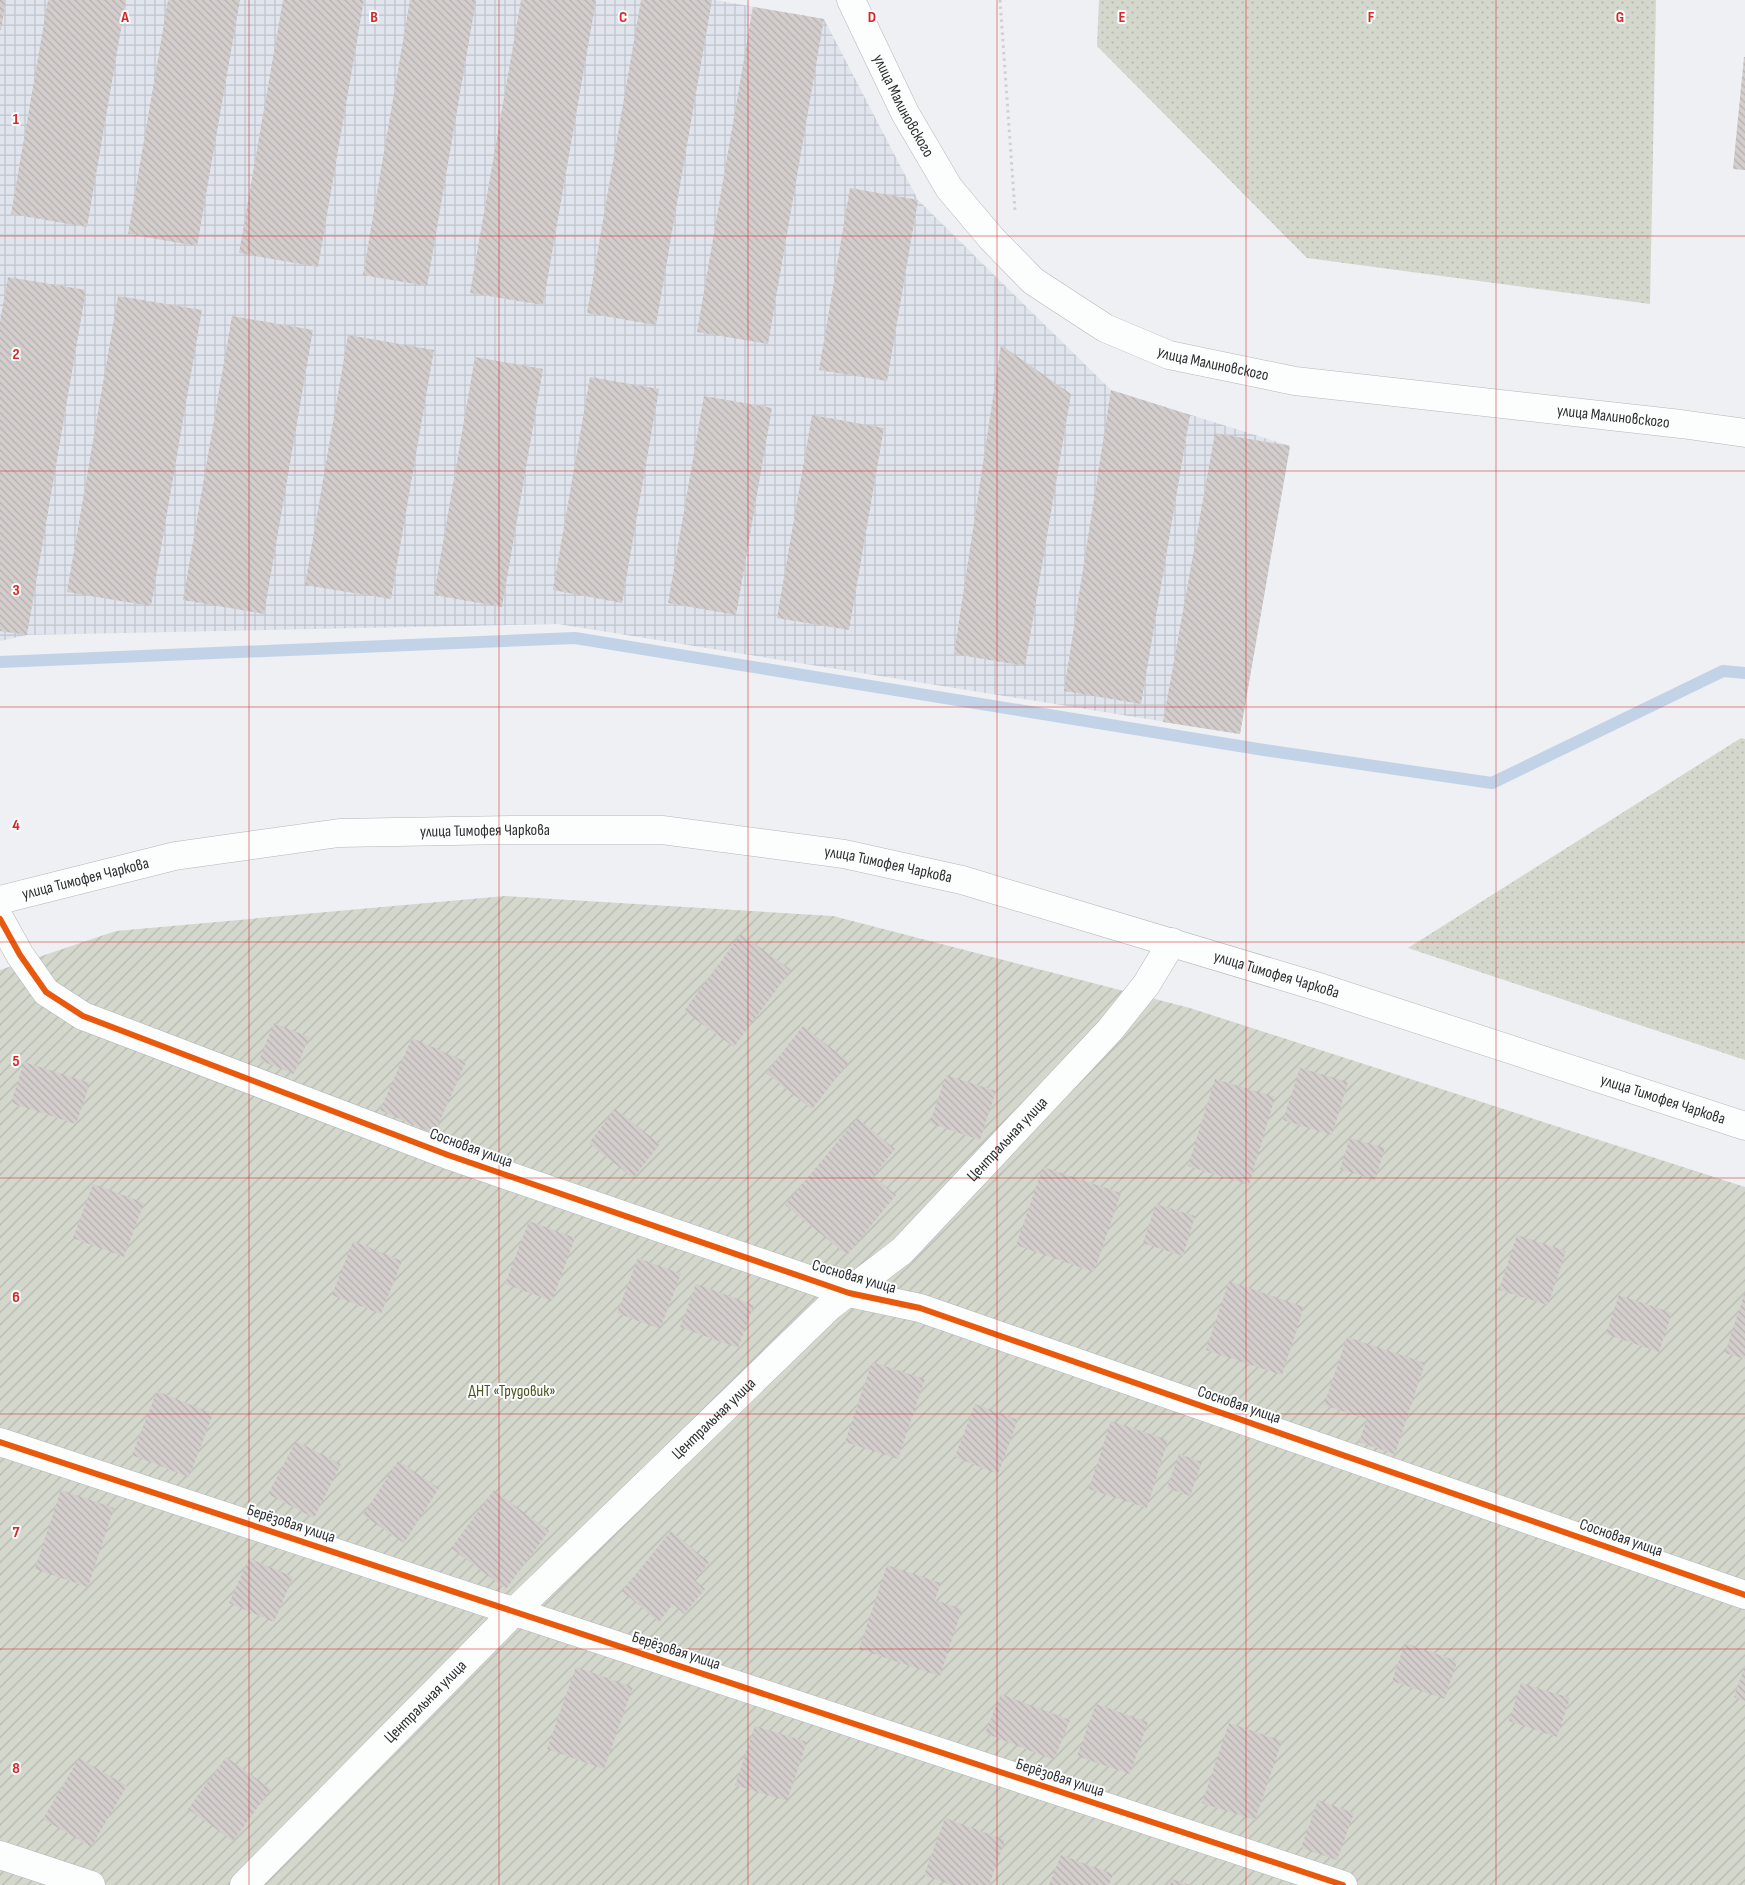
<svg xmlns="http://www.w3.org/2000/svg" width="1745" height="1885" viewBox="0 0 1745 1885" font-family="'Sofia Sans Condensed',sans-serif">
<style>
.industrial{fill:url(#industrial-grid)}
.grass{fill:url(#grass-dots)}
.garden{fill:url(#garden-furrows)}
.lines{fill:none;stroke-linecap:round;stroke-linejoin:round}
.stream{stroke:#c2d3e8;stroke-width:12}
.building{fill:url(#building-back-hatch)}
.minor-casing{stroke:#b4b6b9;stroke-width:29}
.major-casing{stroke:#b4b6b9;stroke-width:29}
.path{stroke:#cfd0d2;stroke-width:3;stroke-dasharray:2.5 4;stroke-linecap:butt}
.minor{stroke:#fcfdfd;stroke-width:28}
.major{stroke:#fcfdfd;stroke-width:28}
.cycleway-casing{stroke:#fbfcfe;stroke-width:9}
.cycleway{stroke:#e8590c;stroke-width:6}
.grid{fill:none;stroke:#d62828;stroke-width:1;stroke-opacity:0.55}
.labels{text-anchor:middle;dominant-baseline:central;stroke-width:4;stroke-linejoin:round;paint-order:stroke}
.street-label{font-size:16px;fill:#2d2f31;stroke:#fbfcfe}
.park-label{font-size:16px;fill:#4e541c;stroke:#fbfcfe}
.grid-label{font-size:16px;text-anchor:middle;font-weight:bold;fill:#d62828;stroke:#fbfcfe;stroke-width:4;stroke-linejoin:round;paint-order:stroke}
</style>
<defs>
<pattern id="industrial-grid" width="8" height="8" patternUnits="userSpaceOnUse" patternTransform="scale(1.25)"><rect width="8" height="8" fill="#dfe4ed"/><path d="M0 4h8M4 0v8" fill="none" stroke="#c0c4cc"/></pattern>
<pattern id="grass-dots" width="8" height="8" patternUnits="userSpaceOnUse" patternTransform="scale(1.25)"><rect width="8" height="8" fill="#d4d7cc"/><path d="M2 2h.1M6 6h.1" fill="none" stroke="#b6b9b0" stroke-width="1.8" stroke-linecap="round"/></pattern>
<pattern id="garden-furrows" width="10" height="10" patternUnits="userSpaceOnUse" patternTransform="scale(1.25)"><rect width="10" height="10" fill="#d4d7cc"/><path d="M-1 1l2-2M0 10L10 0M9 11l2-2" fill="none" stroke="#b6b9b0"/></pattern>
<pattern id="building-back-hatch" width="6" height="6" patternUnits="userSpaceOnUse" patternTransform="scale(1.25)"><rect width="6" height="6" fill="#d3cdcc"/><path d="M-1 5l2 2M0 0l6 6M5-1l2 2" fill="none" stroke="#b5b0b0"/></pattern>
</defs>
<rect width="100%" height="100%" fill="#eef0f3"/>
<!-- industrial -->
<polygon class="industrial" points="0,0 715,0 824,19 918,200 1111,390 1290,446 1240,734 558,624 27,635 0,641"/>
<!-- grass -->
<g class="grass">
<polygon points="1099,0 1656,0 1650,304 1307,258 1097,46"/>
<polygon points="1741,738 1745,739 1745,1060 1408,948"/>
</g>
<!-- garden -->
<polygon class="garden" points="505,896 833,916 1190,1008 1745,1187 1745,1885 0,1885 0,970 116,931"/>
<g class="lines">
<!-- stream -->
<polyline class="stream" points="0,662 575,638 1264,750 1492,783 1723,671 1745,673"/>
</g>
<!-- building -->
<g class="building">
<polygon points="0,0 6,0 1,30 0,30"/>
<polygon points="48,0 126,0 87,227 11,214"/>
<polygon points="168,0 240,0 197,246 128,234"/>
<polygon points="283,0 364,0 318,267 239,253"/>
<polygon points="410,0 476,0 427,286 363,275"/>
<polygon points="521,0 596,0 543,305 470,293"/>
<polygon points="641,0 712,0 656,325 587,313"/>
<polygon points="753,7 824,19 768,344 697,332"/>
<polygon points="1744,57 1745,57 1745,170 1733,169"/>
<polygon points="850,188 918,200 887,381 819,370"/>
<polygon points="8,277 86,290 27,635 0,631 0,322"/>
<polygon points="118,296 202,310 151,606 67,592"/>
<polygon points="232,316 313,330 264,614 183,600"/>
<polygon points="348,335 434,350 391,599 305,585"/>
<polygon points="1001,345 1071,394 1025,666 954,654"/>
<polygon points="475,357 543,369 502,607 434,595"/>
<polygon points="590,377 659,389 622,603 553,590"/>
<polygon points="1111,390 1190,415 1141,704 1064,691"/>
<polygon points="704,396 772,408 736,615 668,603"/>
<polygon points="812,415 884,428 849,630 777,618"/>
<polygon points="1215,433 1290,446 1240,734 1163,722"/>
<polygon points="741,934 791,970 734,1047 684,1011"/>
<polygon points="274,1023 309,1037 294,1074 259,1060"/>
<polygon points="803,1026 849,1062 812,1109 766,1073"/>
<polygon points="412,1038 466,1062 434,1134 380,1110"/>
<polygon points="24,1062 90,1083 76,1124 11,1103"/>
<polygon points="1300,1068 1348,1082 1332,1135 1283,1120"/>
<polygon points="946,1075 996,1091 980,1140 930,1123"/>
<polygon points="1215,1079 1275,1097 1249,1185 1188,1166"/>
<polygon points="615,1109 660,1144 633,1178 589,1143"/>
<polygon points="857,1118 895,1149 873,1176 896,1195 847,1255 785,1205"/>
<polygon points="1350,1138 1385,1148 1375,1180 1340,1169"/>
<polygon points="1043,1167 1121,1193 1094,1272 1016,1245"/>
<polygon points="93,1184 144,1203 124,1257 73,1238"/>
<polygon points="1156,1204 1195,1216 1183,1256 1143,1243"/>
<polygon points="529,1221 575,1238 552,1301 505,1284"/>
<polygon points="1517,1235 1566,1251 1548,1305 1499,1290"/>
<polygon points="353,1241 402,1261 381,1314 332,1295"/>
<polygon points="638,1258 681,1274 660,1329 617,1313"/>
<polygon points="1229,1281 1304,1307 1282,1375 1206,1350"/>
<polygon points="696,1284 754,1305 738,1348 680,1327"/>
<polygon points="1745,1292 1745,1359 1725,1353"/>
<polygon points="1619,1295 1672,1313 1659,1352 1606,1334"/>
<polygon points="1347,1337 1425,1363 1395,1454 1359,1442 1367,1419 1324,1405"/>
<polygon points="872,1362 925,1379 898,1459 845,1442"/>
<polygon points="157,1391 213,1414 189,1477 132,1455"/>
<polygon points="975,1404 1018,1420 998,1474 955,1457"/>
<polygon points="1111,1421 1168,1440 1147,1508 1089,1489"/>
<polygon points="296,1441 341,1464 314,1518 268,1494"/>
<polygon points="1179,1454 1202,1462 1190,1496 1167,1488"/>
<polygon points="398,1461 439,1488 404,1543 363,1515"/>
<polygon points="61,1490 114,1508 88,1587 35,1569"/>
<polygon points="494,1490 549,1531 506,1589 451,1548"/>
<polygon points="671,1531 709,1562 695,1580 705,1589 684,1614 673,1604 659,1622 622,1591"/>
<polygon points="249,1558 293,1577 274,1622 229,1603"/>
<polygon points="887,1565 941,1583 935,1600 962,1609 940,1676 859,1649"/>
<polygon points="1405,1643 1457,1661 1445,1699 1392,1681"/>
<polygon points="1745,1665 1745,1701 1734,1697"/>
<polygon points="576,1667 633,1687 604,1769 547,1749"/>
<polygon points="1521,1683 1570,1698 1557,1737 1509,1721"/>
<polygon points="1001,1694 1070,1720 1054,1760 985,1733"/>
<polygon points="1096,1704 1148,1722 1130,1774 1077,1756"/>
<polygon points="1229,1723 1282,1741 1255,1820 1202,1803"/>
<polygon points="755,1726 807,1742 787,1801 735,1785"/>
<polygon points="226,1757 271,1789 233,1841 188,1809"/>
<polygon points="79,1758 127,1786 91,1847 43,1819"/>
<polygon points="1318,1800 1354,1813 1337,1860 1301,1848"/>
<polygon points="945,1818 1005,1840 989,1885 952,1885 924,1875"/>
<polygon points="1061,1855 1113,1874 1109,1885 1049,1885"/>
<polygon points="1172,1879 1190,1885 1170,1885"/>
</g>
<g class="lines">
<!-- minor casing -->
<g class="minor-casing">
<g id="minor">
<path id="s1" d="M851,0L905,113L949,188L992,239L1033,281L1105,328L1169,355L1295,381L1681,424L1745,433"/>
<polyline points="0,919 20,955 46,992 83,1016 448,1155 849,1293 920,1308 1745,1595"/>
<polyline points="0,1442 1343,1885"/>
<polyline points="0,1855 91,1885"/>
<path id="s2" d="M244,1885L514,1612L830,1306L902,1251L1110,1030L1146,985L1172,942"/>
</g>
</g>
<!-- major casing -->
<g class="major-casing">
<g id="major">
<path id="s3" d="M0,900L175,856L339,833L513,830H662L844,854L962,880L1322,988L1745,1126"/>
</g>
</g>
<!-- path -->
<polyline class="path" points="1000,0 1015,211"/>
<!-- minor -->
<use href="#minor" class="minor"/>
<!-- major -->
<use href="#major" class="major"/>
<!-- cycleway casing -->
<g class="cycleway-casing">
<g id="cycleway">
<polyline points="0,919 20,955 46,992 83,1016 448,1155 849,1293 920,1308 1745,1595"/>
<polyline points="0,1442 1343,1885"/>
</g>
</g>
<!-- cycleway -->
<use href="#cycleway" class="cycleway"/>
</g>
<!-- grid -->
<path class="grid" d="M249,0V1885M499,0V1885M748,0V1885M997,0V1885M1246,0V1885M1496,0V1885M0,236H1745M0,471H1745M0,707H1745M0,942H1745M0,1178H1745M0,1414H1745M0,1649H1745"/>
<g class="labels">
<!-- street labels -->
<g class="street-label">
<text stroke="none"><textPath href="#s1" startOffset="118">улица Малиновского</textPath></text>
<text stroke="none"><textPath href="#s1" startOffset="538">улица Малиновского</textPath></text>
<text stroke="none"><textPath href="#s1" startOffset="942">улица Малиновского</textPath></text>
<text stroke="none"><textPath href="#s3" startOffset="492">улица Тимофея Чаркова</textPath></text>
<text stroke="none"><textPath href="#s3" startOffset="898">улица Тимофея Чаркова</textPath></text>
<text stroke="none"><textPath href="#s3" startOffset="88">улица Тимофея Чаркова</textPath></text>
<text stroke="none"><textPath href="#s3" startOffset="1302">улица Тимофея Чаркова</textPath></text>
<text stroke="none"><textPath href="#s3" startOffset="1708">улица Тимофея Чаркова</textPath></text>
<text stroke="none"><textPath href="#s2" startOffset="1068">Центральная улица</textPath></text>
<text transform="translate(471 1148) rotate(20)">Сосновая улица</text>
<text transform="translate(854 1277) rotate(16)">Сосновая улица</text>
<text transform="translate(1239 1405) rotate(19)">Сосновая улица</text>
<text stroke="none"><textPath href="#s2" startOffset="662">Центральная улица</textPath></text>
<text transform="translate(291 1524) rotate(18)">Берёзовая улица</text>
<text transform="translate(1621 1538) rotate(19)">Сосновая улица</text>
<text transform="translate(676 1651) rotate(18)">Берёзовая улица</text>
<text stroke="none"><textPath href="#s2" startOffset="258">Центральная улица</textPath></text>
<text transform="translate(1060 1778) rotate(18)">Берёзовая улица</text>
</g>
<!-- park labels -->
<g class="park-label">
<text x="512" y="1391">ДНТ «Трудовик»</text>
</g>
</g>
<g class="grid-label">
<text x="125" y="22">A</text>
<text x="374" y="22">B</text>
<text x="623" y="22">C</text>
<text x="872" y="22">D</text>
<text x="1122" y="22">E</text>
<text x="1371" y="22">F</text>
<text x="1620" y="22">G</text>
<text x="16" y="124">1</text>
<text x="16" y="359">2</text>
<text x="16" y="595">3</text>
<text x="16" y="830">4</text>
<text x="16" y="1066">5</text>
<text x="16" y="1302">6</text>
<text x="16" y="1537">7</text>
<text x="16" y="1773">8</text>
</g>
</svg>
